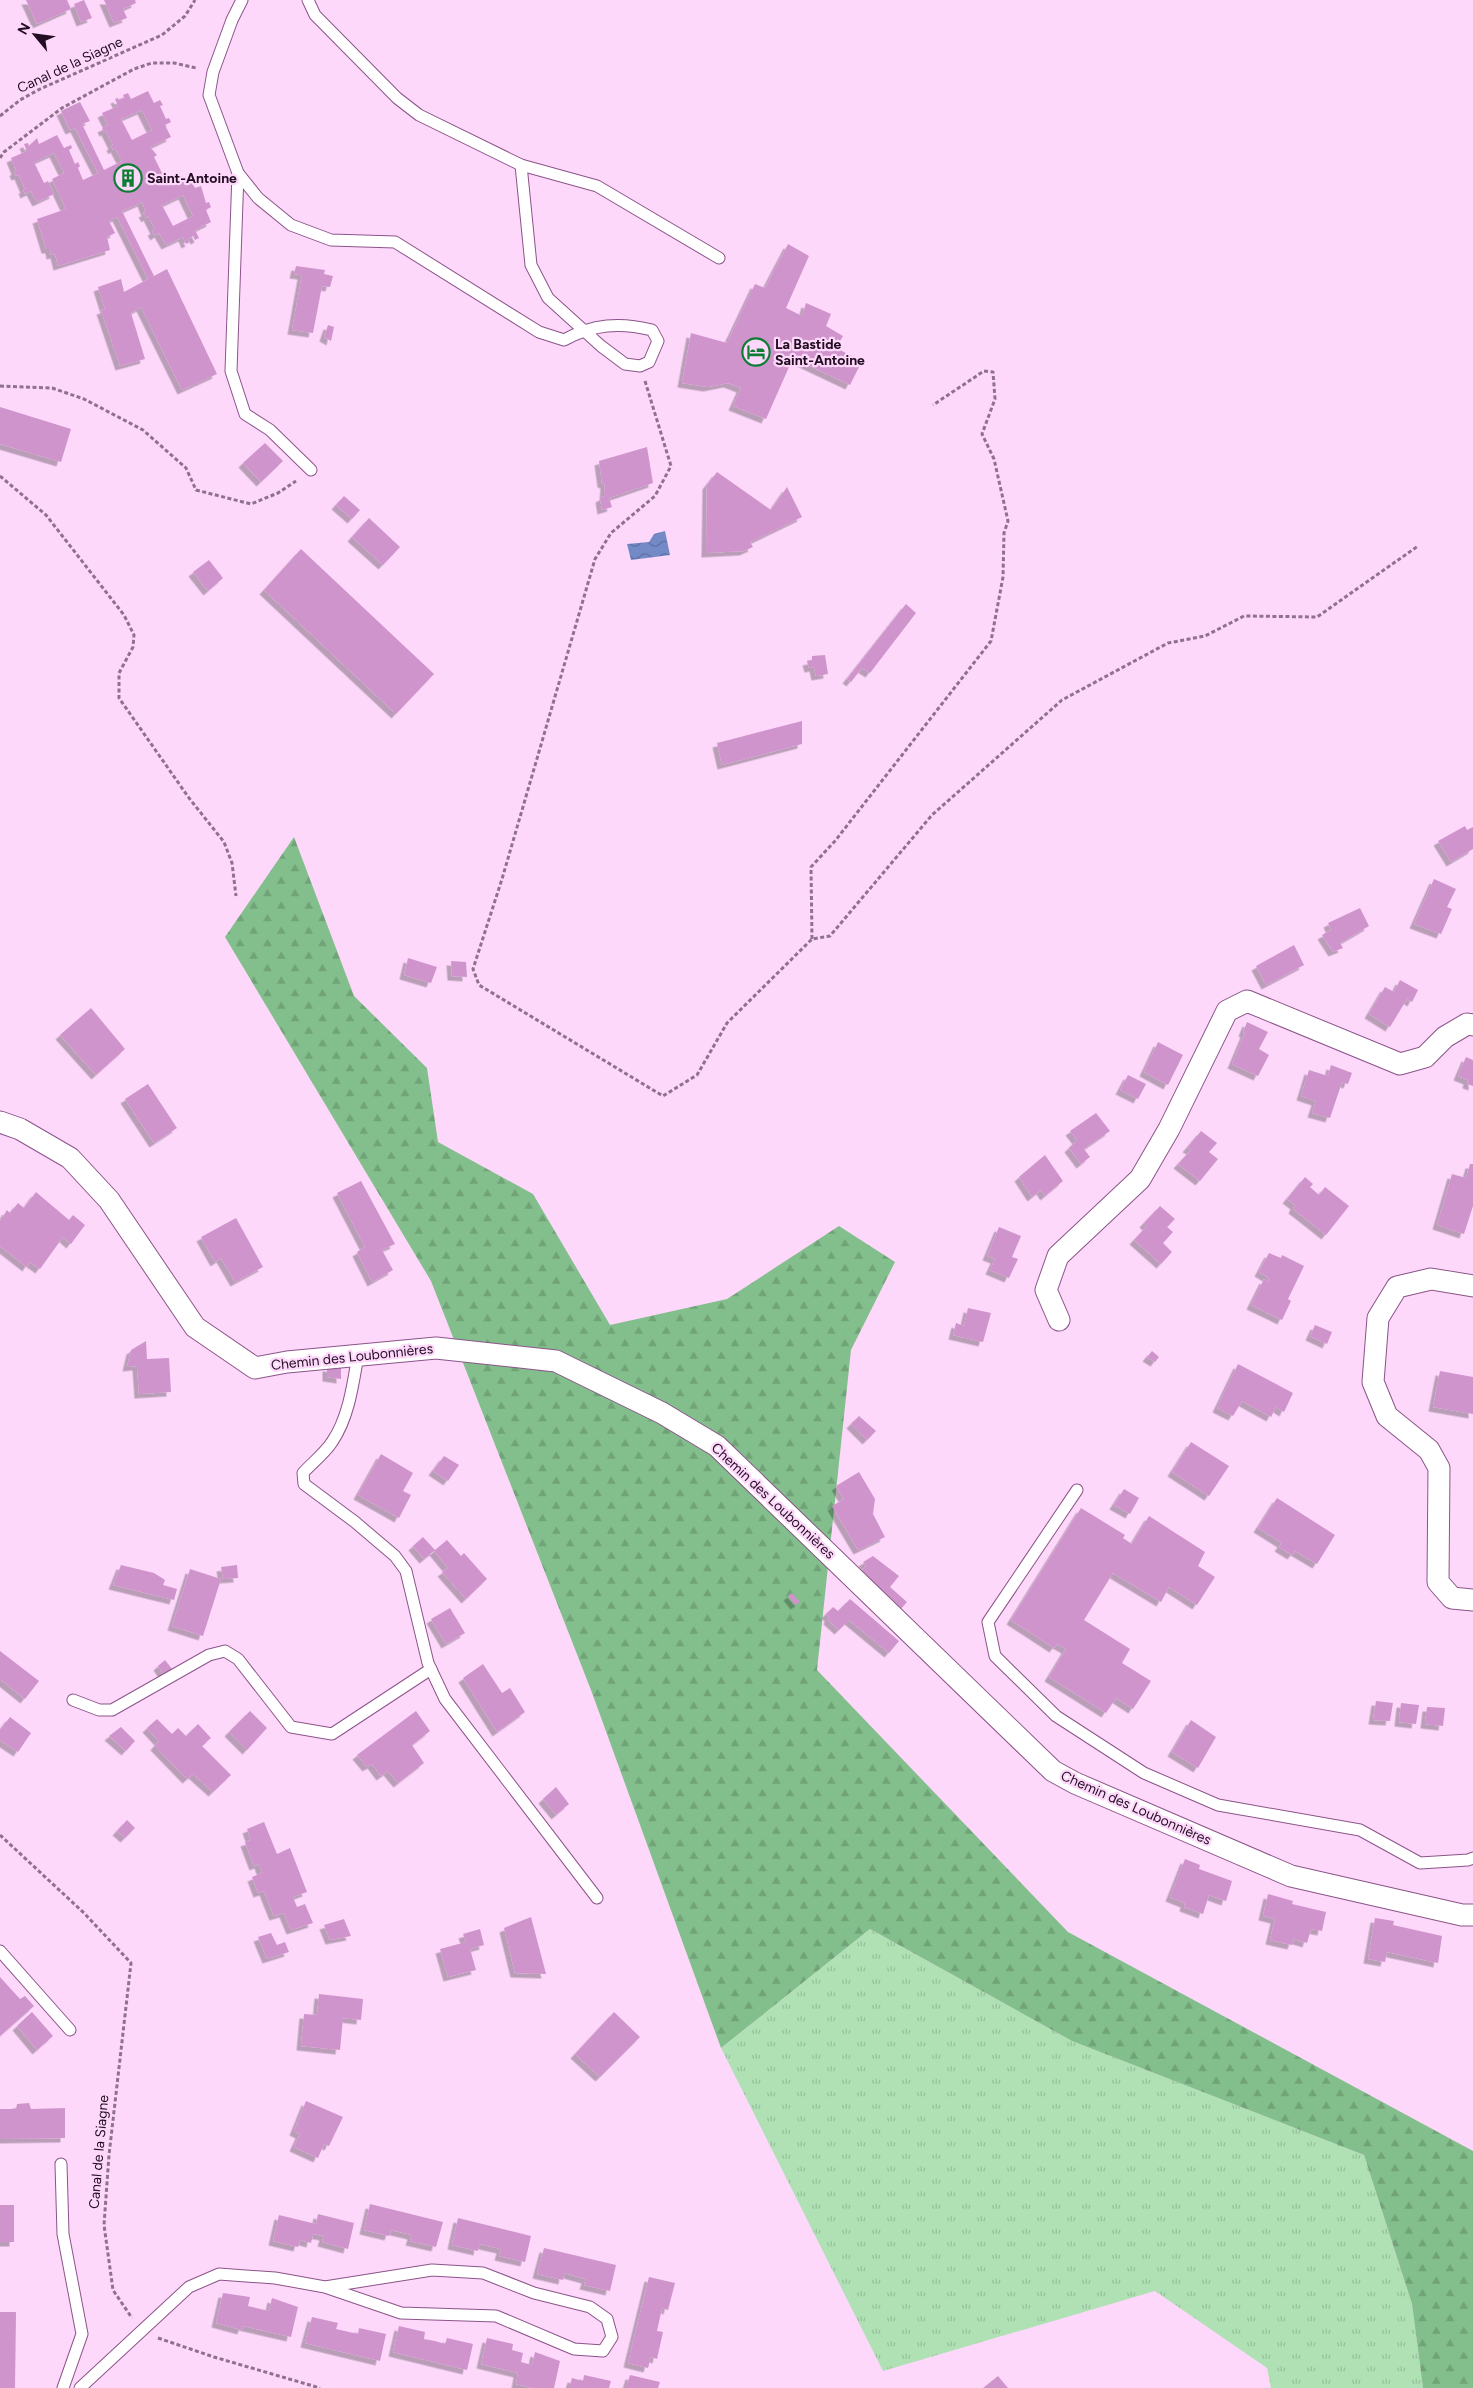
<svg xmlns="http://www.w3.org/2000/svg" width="1473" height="2388" viewBox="0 0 1473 2388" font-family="Figtree,sans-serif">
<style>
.grass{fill:url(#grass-tufts)}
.forest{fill:url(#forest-firs)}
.water{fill:url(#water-waves)}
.building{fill:#cf94cc;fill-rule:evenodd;filter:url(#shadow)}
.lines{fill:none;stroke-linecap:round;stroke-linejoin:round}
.service-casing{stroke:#8b5489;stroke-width:13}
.minor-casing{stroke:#8b5489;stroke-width:23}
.path{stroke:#8f718d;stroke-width:3;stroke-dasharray:4 2.5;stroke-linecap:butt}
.service{stroke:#fff;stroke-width:11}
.minor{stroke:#fff;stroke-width:21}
.labels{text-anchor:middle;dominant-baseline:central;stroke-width:4.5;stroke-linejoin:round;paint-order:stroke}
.street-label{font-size:14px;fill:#220d22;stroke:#fed8fb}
.poi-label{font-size:14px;font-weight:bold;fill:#220d22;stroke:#fed8fb;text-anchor:start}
</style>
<defs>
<pattern id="grass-tufts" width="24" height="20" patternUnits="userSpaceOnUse" patternTransform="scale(1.25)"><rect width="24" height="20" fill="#afe1b5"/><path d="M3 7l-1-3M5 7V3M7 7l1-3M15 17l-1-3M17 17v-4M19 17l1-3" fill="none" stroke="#96c09b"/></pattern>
<pattern id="forest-firs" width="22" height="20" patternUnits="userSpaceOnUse" patternTransform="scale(1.25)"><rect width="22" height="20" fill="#83bf8c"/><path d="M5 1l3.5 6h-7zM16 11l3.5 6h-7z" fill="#71a378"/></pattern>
<pattern id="water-waves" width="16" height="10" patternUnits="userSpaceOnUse" patternTransform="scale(1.25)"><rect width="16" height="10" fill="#738ac7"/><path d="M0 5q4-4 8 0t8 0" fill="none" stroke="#5e6fa1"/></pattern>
<filter id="shadow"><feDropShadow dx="-4.5" dy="4.5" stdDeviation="0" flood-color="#0004"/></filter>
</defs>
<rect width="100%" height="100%" fill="#fed8fb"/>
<!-- grass -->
<polygon class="grass" points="870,1929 1072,2041 1364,2155 1412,2304 1423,2388 1271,2388 1267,2368 1155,2291 883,2371 721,2048"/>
<!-- forest -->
<polygon class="forest" points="294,837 354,996 427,1068 438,1142 533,1194 610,1325 727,1299 839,1226 895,1262 851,1350 817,1670 1068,1932 1473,2151 1473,2388 1423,2388 1412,2304 1364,2155 1072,2041 870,1929 721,2048 591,1690 431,1281 225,937"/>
<!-- water -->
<polygon class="water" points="665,531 670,555 631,560 627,544 649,542 654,534"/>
<!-- building -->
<g class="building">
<polygon points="26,0 67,0 71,9 37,24"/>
<polygon points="84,0 92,18 81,22 74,4"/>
<polygon points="104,0 135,0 136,3 123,9 127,18 114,23"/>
<path d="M148,91L154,103L160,100L163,105L160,106L166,119L169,118L171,122L165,125L171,137L150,147L157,155L154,157L164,177L166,175L168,185L189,176L195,188L201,186L206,203L209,202L211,207L206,210L211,222L195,230L199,238L195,240L193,236L188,239L190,242L186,244L183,237L166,245L159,233L155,236L152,231L155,230L148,216L146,218L143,213L146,212L142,202L122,211L154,276L167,269L217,374L182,390L141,307L131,313L145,359L120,366L101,310L105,309L98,287L121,279L124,292L148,279L117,217L109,221L115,233L107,237L110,250L58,266L55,254L51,255L50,249H46L37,219L66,209L52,179L64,173L54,153L34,162L44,183L48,181L54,194L37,202L31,191L25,194L23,189H25L19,175L16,176L14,172L16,170L11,158L27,151L24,144L28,143L29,146L37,138L39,144L57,135L64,148L71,145L72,148L69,150L75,164L78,162L80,166L78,168L83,180L98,173L75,128L70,130L61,111L80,102L90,121L82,124L104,170L122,161L115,148L113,150L111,146L113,145L106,131L104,132L102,128L108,125L102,113L118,106L115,99L118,98L119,100L124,98L123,95L128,93L131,99ZM142,110L152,130L132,140L121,119ZM183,195L193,216L173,226L162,205Z"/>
<polygon points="788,244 809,256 786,308 802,316 806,303 831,314 826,326 843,336 836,348 862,361 850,385 793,358 766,419 733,406 741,388 728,383 708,387 682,383 691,333 727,343 755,284 765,288"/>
<polygon points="296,266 325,270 324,274 333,276 330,287 322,286 313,333 292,330 302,275 294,274"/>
<polygon points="328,325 334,327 331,341 324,337"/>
<polygon points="0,407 71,429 61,462 0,444"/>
<polygon points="265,443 283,461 261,482 243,463"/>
<polygon points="647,447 653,483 609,498 612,507 602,510 600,498 604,496 605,484 602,483 599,461"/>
<polygon points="717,472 771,510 787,487 802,517 750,542 753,547 744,551 706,553 707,485"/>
<polygon points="344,496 360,510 352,519 336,505"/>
<polygon points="369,518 400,547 383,565 352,537"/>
<polygon points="301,549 434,674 396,714 264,590"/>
<polygon points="209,560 223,578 208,591 193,572"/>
<polygon points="906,604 916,613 870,673 862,668 851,682 847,679"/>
<polygon points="825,655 828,674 816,676 814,667 809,668 807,661 812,660 812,656"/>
<polygon points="802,721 802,744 722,765 717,743"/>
<polygon points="1465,826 1467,830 1473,827 1473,849 1451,862 1438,841"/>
<polygon points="1434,879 1456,889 1447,907 1452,909 1441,934 1414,924"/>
<polygon points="1360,908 1369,926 1340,943 1343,948 1333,952 1322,935 1331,930 1328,923"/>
<polygon points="1294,945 1304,965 1266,985 1256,966"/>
<polygon points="408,958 437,967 431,983 404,975"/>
<polygon points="451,961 466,962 467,977 452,976"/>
<polygon points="1400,980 1418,990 1412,1002 1407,999 1390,1027 1369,1014 1385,987 1394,992"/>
<polygon points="91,1008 125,1049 96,1075 60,1035"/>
<polygon points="1247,1022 1268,1032 1259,1049 1269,1055 1258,1076 1232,1064 1245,1033 1243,1032"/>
<polygon points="1158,1042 1183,1055 1168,1085 1144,1072"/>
<polygon points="1466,1057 1473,1060 1473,1086 1467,1084 1468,1080 1458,1076"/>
<polygon points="1331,1065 1352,1073 1348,1084 1342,1082 1330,1118 1312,1113 1316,1101 1301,1096 1309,1070 1328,1076"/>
<polygon points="1128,1075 1146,1084 1138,1099 1120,1090"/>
<polygon points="148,1084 177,1128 154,1143 125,1099"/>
<polygon points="1096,1113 1110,1131 1084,1149 1090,1157 1081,1164 1069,1148 1077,1140 1070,1131"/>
<polygon points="1201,1131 1217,1143 1209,1152 1218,1159 1200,1181 1178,1164 1191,1150 1187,1148"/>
<polygon points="1045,1155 1063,1181 1045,1196 1041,1190 1032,1197 1019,1177"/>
<polygon points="1470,1164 1473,1164 1473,1206 1464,1234 1437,1225 1452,1174 1466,1178"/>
<polygon points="1305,1177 1313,1184 1310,1187 1319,1195 1325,1187 1349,1206 1326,1235 1293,1209 1295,1205 1287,1199"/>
<polygon points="361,1181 395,1244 382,1250 393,1270 372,1282 357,1252 365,1247 337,1193"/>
<polygon points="36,1192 69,1220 73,1215 85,1225 71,1244 63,1237 40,1269 30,1262 27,1267 0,1246 0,1221 7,1210 10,1213 18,1203 24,1208"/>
<polygon points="1160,1206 1175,1219 1167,1227 1173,1232 1163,1243 1172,1252 1161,1264 1134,1240 1147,1226 1144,1223"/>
<polygon points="236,1218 263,1267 235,1282 221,1258 215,1262 201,1237"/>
<polygon points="999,1227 1021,1236 1012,1257 1018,1259 1009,1278 990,1270 995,1259 987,1256"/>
<polygon points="1269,1253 1281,1258 1282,1255 1304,1266 1288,1299 1291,1301 1282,1320 1251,1305 1264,1279 1268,1282 1269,1278 1259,1272"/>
<polygon points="968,1308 991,1313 983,1342 953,1335 956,1323 964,1326"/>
<polygon points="1315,1325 1332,1332 1327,1344 1310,1336"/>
<polygon points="146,1341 147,1359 169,1358 171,1392 139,1394 137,1366 127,1367 131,1350"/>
<polygon points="1152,1351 1159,1357 1155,1362 1147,1357"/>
<polygon points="1238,1364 1293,1393 1284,1412 1276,1407 1271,1417 1242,1401 1233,1416 1217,1408"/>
<polygon points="327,1367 341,1368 341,1379 327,1377"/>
<polygon points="1440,1371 1473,1377 1473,1414 1433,1407"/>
<polygon points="859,1416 876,1431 867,1440 851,1424"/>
<polygon points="1191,1442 1229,1466 1209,1496 1172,1472"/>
<polygon points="381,1454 413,1473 403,1491 411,1495 399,1518 358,1495"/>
<polygon points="444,1456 459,1465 448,1481 433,1471"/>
<polygon points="859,1472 875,1499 873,1514 885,1537 858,1550 832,1506 844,1499 836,1486"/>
<polygon points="1124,1489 1139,1498 1130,1514 1114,1505"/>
<polygon points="1277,1498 1335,1535 1317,1564 1295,1551 1292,1555 1279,1547 1282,1543 1258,1528"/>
<polygon points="1081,1508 1125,1535 1123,1538 1132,1544 1149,1516 1205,1552 1198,1566 1215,1577 1197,1605 1169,1587 1161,1602 1113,1573 1084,1620 1130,1649 1122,1663 1151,1681 1133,1709 1116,1698 1106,1713 1049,1677 1066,1649 1057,1644 1054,1648 1011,1620"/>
<polygon points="423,1537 435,1550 447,1540 461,1556 464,1553 487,1579 466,1599 442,1572 448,1568 434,1551 424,1559 413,1546"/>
<polygon points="873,1556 899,1576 890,1587 907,1602 900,1610 859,1575 866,1565 863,1562"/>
<polygon points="121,1565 154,1573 165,1580 163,1585 177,1589 174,1600 113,1585"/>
<polygon points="237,1565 238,1578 223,1579 221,1567"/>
<polygon points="190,1569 221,1579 203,1636 172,1626"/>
<polygon points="792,1593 800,1602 795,1605 788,1596"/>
<polygon points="850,1599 899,1641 889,1653 849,1620 839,1630 828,1620 829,1617 826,1614 833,1607 838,1611"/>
<polygon points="450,1608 465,1633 446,1644 431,1619"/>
<polygon points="0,1651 39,1681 25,1699 0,1679"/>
<polygon points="165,1660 172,1669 164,1675 158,1666"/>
<polygon points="483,1664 502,1693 510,1688 525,1712 497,1732 463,1678"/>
<polygon points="1376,1701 1393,1703 1390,1721 1373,1720"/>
<polygon points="1401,1703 1419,1705 1416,1724 1399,1722"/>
<polygon points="1427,1707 1445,1708 1443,1726 1425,1724"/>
<polygon points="250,1711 267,1728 247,1750 229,1732"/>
<polygon points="416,1711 430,1731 412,1745 424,1763 398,1783 388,1771 381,1776 372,1764 367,1767 357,1755"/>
<polygon points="10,1717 31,1733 18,1752 0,1740 0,1730"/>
<polygon points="157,1719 172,1734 178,1728 186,1736 198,1724 211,1738 202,1746 231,1775 213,1792 193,1774 187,1779 155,1746 159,1741 147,1728"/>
<polygon points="1191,1720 1216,1737 1198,1768 1172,1752"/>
<polygon points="121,1727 135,1741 126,1751 109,1736"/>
<polygon points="556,1787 569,1804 556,1815 543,1799"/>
<polygon points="127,1820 135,1828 125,1838 117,1831"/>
<polygon points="264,1822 277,1854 290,1848 307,1892 293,1897 297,1907 305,1904 313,1923 291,1930 284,1913 274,1916 264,1891 258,1893 252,1877 262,1873 259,1864 254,1866 245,1842 251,1840 247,1829"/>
<polygon points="1185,1859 1200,1865 1199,1869 1232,1881 1226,1901 1209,1895 1203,1914 1184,1907 1185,1903 1170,1897"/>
<polygon points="1268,1894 1293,1901 1292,1904 1326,1912 1322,1931 1311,1929 1307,1943 1294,1939 1292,1945 1270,1940 1275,1919 1263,1916"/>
<polygon points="531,1917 546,1974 515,1973 504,1928"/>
<polygon points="1375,1918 1394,1921 1393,1925 1442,1936 1438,1963 1387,1952 1385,1962 1368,1959"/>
<polygon points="344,1919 351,1936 330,1940 324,1925"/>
<polygon points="480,1929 484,1945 470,1949 476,1970 448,1977 440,1949 466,1942 463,1934"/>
<polygon points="271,1933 277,1945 285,1942 289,1952 267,1959 258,1937"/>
<polygon points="0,1977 20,1999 25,1996 34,2006 0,2036"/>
<polygon points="319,1994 363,1999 361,2020 343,2018 340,2050 301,2046 304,2014 317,2015"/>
<polygon points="32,2012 53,2036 37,2050 17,2026"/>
<polygon points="614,2012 640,2037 600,2077 575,2054"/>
<polygon points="306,2101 343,2117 329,2146 324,2144 318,2158 294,2147 300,2134 294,2131"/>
<polygon points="29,2103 31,2109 65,2108 65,2138 0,2139 0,2109 16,2109 17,2104"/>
<polygon points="370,2204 443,2222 436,2247 410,2241 412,2235 391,2230 389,2236 364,2230"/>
<rect x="0" y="2205" width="14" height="37"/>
<polygon points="318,2214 354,2223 348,2249 322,2242 324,2236 313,2234 311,2243 300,2240 298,2247 273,2241 279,2215 316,2224"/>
<polygon points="458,2218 531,2236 525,2262 499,2256 501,2249 479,2244 478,2251 452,2245"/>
<polygon points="544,2248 616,2265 610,2291 584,2285 586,2279 564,2273 563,2280 537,2274"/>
<polygon points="649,2277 675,2283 668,2310 662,2308 657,2331 663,2332 657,2359 651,2357 648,2368 628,2363"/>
<polygon points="223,2293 250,2297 248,2306 269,2311 272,2298 298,2307 291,2337 243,2326 242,2330 216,2323"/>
<polygon points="0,2312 16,2312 15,2388 0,2388"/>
<polygon points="312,2317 338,2323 336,2329 358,2334 359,2328 386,2334 380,2361 305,2343"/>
<polygon points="399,2326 425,2332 424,2339 435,2341 445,2344 447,2338 473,2344 467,2370 393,2352"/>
<polygon points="487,2338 513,2344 512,2350 523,2353 521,2362 532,2365 535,2352 560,2361 554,2388 533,2388 516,2384 518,2373 481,2364"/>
<polygon points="584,2375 611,2381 609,2388 569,2388 572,2378 583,2381"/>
<polygon points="630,2375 660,2382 658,2388 626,2388"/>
<polygon points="998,2376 1008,2388 983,2388"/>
</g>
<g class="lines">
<!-- service casing -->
<g class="service-casing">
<g id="service">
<polyline points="242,0 232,20 213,72 209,95 238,173 231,371 245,414 270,430 311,470"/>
<polyline points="308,0 315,15 397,98 419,115 521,165 597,186 719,258"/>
<path d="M238,173L258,198L291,225L331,240L395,242L539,332L564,340C593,324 620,322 652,330L658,341L649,362L640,366L625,364L601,346L548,298L531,265L521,165"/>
<path d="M358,1355C353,1384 349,1417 332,1442C325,1453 312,1463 303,1473L304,1484L355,1522L395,1556L406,1571L428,1663L445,1699L597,1898"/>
<polyline points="1077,1490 988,1622 995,1656 1056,1716 1144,1773 1218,1805 1360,1830 1420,1863 1468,1860 1473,1858"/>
<polyline points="73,1700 99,1710 112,1710 209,1655 225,1651 238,1659 291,1727 332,1734 431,1669"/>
<polyline points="0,1951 70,2030"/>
<polyline points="61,2164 63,2234 82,2334 63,2388"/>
<polyline points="80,2388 189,2287 219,2274 275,2278 325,2287 401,2313 496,2316 574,2349 603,2351 612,2337 607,2319 590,2307 534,2293 483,2273 432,2270 325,2287"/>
</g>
</g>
<!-- minor casing -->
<g class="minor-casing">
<g id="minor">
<polyline points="0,1122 20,1129 70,1158 109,1200 195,1327 255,1368 287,1362 436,1348 556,1361 662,1413 717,1446 1053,1771 1075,1783 1291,1876 1462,1915 1473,1915"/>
<polyline points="1473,1286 1431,1279 1397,1287 1378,1318 1373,1382 1387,1416 1429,1450 1439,1468 1438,1582 1452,1598 1473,1600"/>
<polyline points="1059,1320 1046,1290 1058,1256 1140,1179 1169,1129 1227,1011 1247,1001 1400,1064 1425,1057 1445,1037 1467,1024 1473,1025"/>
</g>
</g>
<!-- path -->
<g class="path">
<polyline points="0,116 20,100 40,89 162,35 185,16 195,0"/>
<polyline points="0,158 4,152 62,108 134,69 152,63 174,63 196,68"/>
<polyline points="645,381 671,466 655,496 611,533 595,559 502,879 473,969 479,985 663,1096 697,1075 727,1023 812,939 830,936 932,815 1062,700 1168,643 1205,636 1244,616 1317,617 1418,546"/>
<polyline points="0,386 52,388 84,399 143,430 186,468 196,490 251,504 278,493 296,481"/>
<polyline points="0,476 46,515 124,615 134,635 133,647 119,673 119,698 189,798 224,842 232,863 236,896"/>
<polyline points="812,939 811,867 835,841 991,641 1003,577 1004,533 1008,521 994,459 982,434 995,399 993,372 984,371 933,405"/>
<polyline points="0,1835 84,1913 131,1963 109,2155 104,2225 113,2290 132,2318"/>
<polyline points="158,2338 214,2357 320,2388"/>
</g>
<!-- service -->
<use href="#service" class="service"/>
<!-- minor -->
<use href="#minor" class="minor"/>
</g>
<!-- icons -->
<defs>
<g id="building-ring" transform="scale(1.4375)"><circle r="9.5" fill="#fed8fb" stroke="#0d7d33" stroke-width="1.5"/><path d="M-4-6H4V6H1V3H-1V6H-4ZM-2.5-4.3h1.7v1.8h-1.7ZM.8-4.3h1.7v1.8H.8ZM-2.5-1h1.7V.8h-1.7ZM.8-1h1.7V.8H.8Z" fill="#0d7d33"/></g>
<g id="hotel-ring" transform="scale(1.4375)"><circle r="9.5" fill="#fed8fb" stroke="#0d7d33" stroke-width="1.5"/><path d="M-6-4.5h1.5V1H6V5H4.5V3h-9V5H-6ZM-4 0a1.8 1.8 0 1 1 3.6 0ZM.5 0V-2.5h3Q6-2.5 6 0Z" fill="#0d7d33"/></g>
</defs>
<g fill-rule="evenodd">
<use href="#building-ring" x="128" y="178"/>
<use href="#hotel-ring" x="756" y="352"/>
</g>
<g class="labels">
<!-- street labels -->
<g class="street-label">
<text transform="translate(70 65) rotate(-25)">Canal de la Siagne</text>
<text transform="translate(352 1357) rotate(-6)">Chemin des Loubonnières</text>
<text transform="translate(773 1501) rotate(43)">Chemin des Loubonnières</text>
<text transform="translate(1136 1808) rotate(24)">Chemin des Loubonnières</text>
<text transform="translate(99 2152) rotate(-85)">Canal de la Siagne</text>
</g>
<!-- poi labels -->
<g class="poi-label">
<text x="147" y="178">Saint-Antoine</text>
<text x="775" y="344">La Bastide<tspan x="775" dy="16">Saint-Antoine</tspan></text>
</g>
</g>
<!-- north arrow -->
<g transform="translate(35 35) rotate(299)" stroke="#fed8fb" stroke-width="4" paint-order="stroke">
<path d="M0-4L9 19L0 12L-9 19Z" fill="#220d22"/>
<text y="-8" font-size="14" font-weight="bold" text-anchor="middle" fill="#220d22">N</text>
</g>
</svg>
